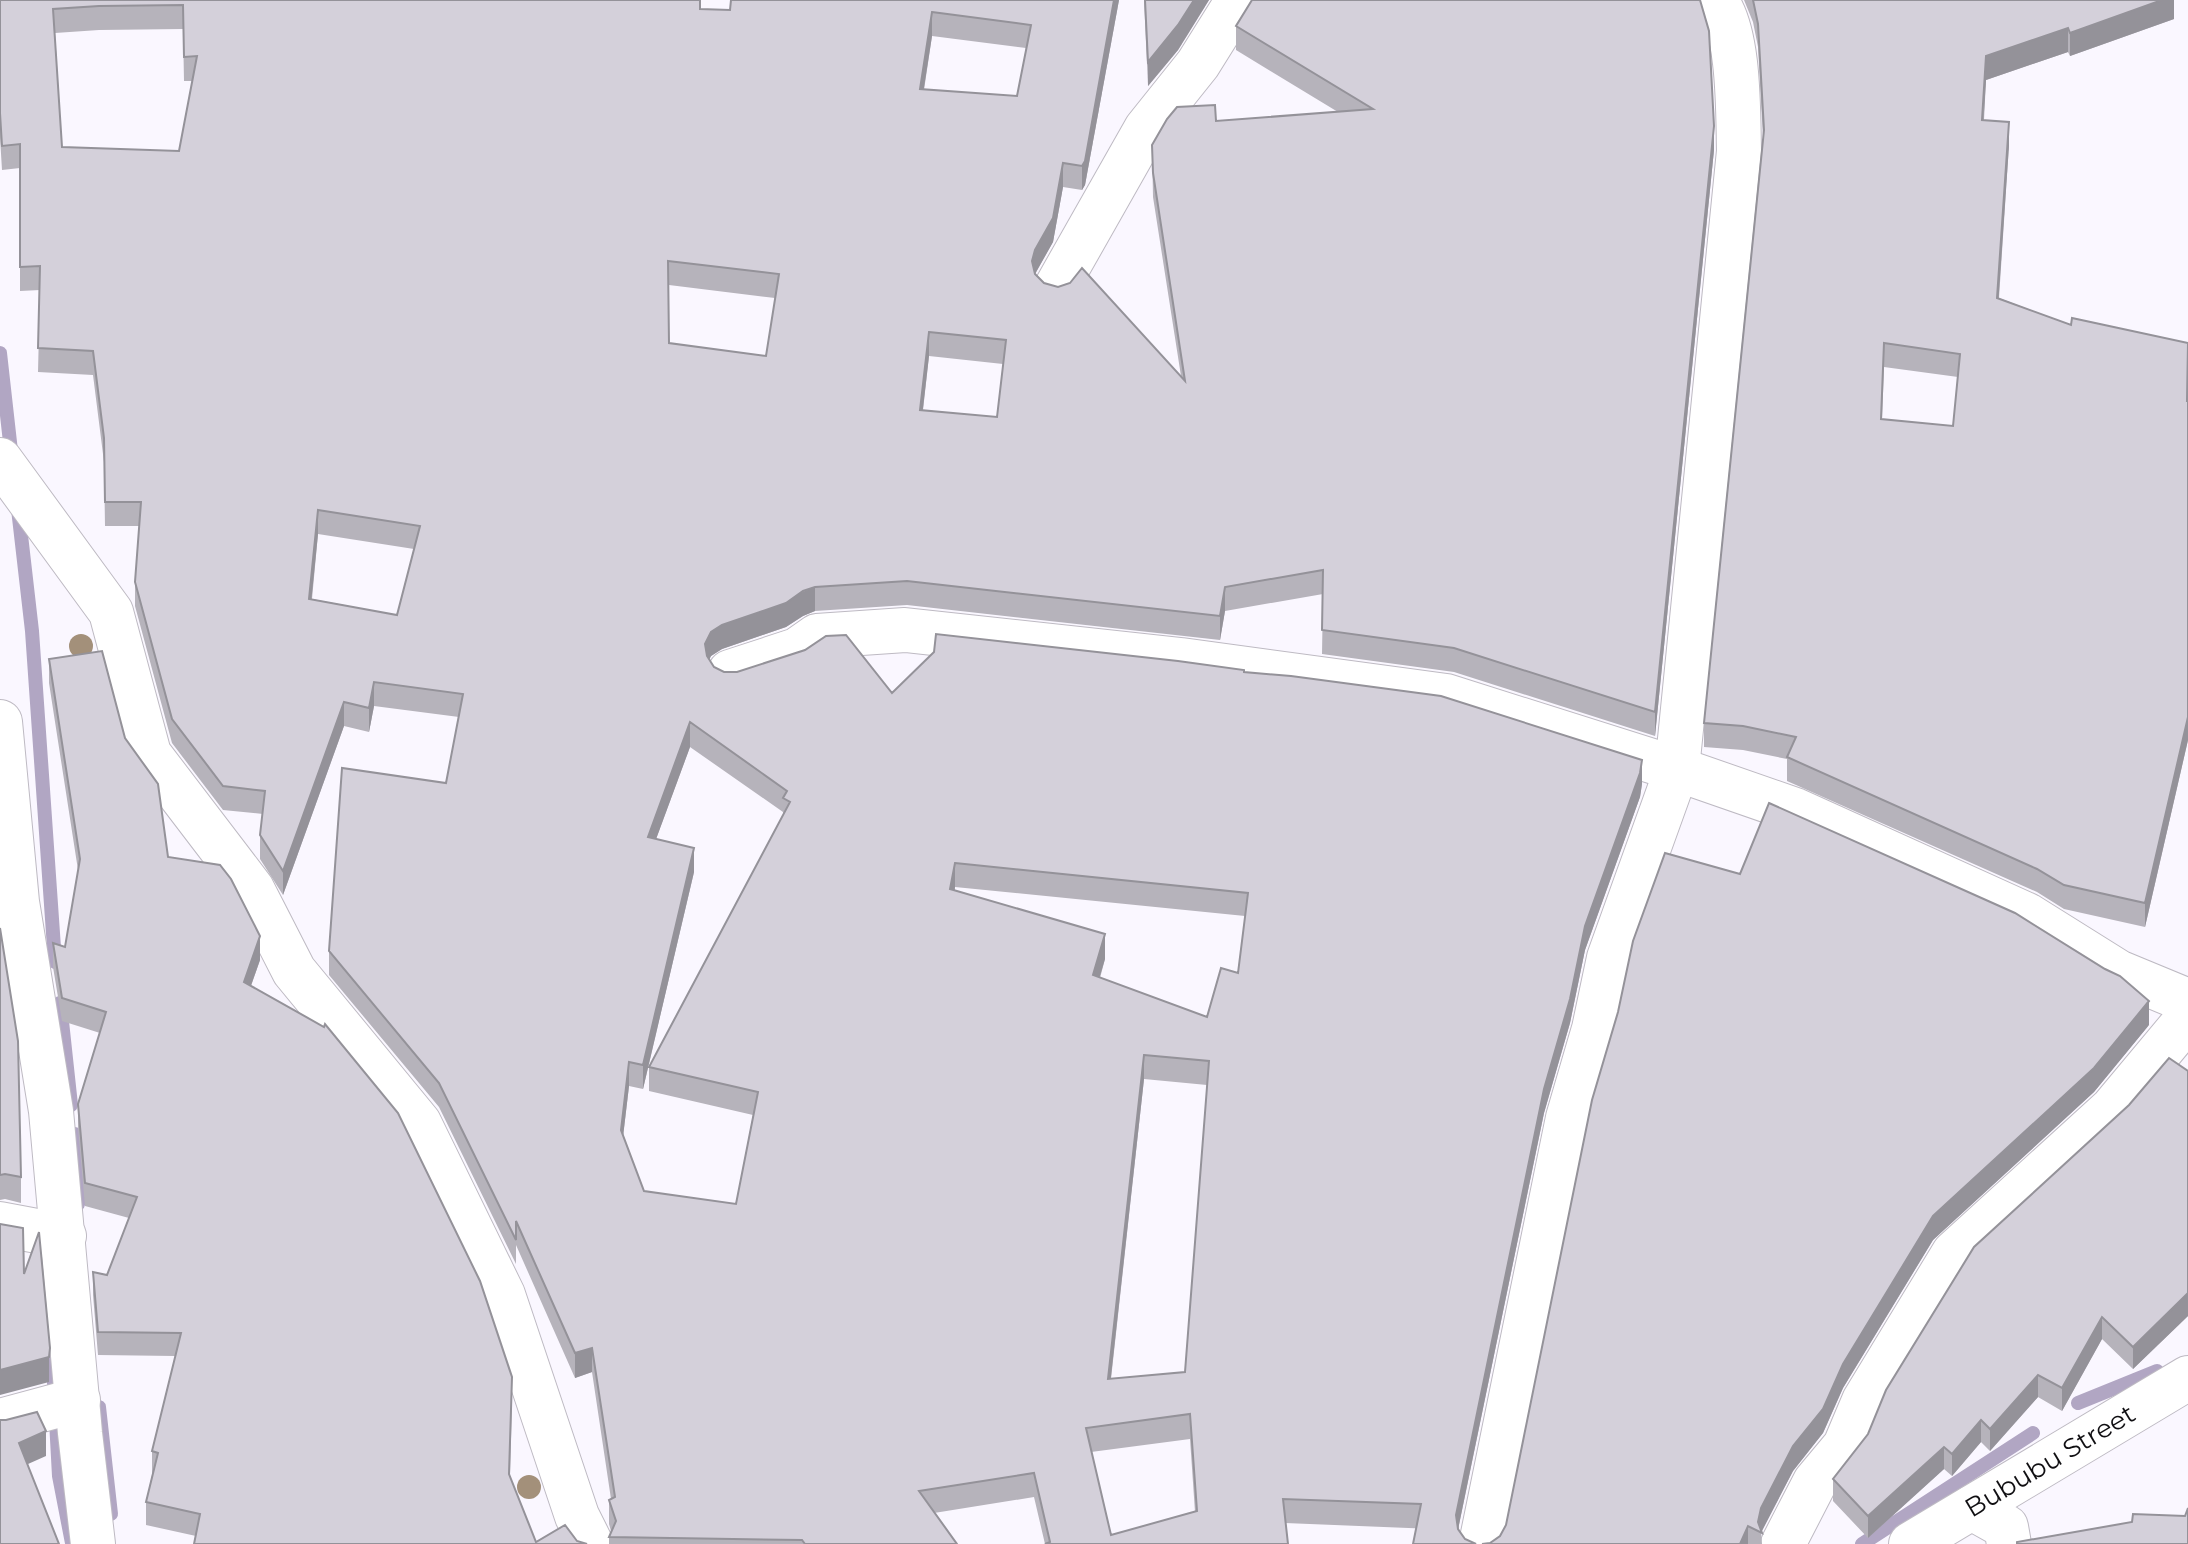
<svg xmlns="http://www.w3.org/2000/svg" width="2188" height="1544" viewBox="0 0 2188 1544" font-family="Montserrat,sans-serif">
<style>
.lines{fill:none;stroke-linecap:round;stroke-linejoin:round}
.stream{stroke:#b1a6c3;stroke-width:14}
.minor-casing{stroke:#bebac3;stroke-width:46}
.minor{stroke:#fff;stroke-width:44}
.tree{fill:#a3907a}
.wall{fill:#b6b3bb;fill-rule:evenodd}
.shaded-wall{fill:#949299}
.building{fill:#d4d0da;stroke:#949299;stroke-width:2;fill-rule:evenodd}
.labels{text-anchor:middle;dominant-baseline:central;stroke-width:6;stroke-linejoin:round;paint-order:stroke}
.street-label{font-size:26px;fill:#100f12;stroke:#fff}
</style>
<rect width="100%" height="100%" fill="#faf7ff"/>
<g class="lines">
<!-- stream -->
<g class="stream">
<polyline points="0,353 12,460"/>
<polyline points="18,509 32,631 55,962"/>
<polyline points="60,1003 71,1105"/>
<polyline points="75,1134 81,1186 78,1204"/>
<polyline points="52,1346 59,1476 72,1543"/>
<polyline points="2078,1403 2157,1371"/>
<polyline points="99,1407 111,1514"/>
<polyline points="1862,1544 2033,1433"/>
</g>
<!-- minor casing -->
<g class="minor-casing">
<g id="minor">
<polyline points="1057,286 1146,129 1198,64 1238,0"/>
<polyline points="0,460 111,612 149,754 252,889 294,971 419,1123 503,1295 577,1516 591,1544"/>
<polyline points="730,672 797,650 817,636 905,630 1181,660 1446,696 1677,769 1795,810 2027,915 2118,972 2188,1001"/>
<polyline points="0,722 17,902 51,1111 80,1433 93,1544"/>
<polyline points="0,1224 64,1236"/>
<polyline points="0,1421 78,1400"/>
<polyline points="1972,1508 2006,1527 2009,1544"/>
<path d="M1481,1544L1568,1118L1594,1029L1609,958L1677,769L1739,151C1738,113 1740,29 1715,0"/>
<polyline points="1783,1544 1815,1482 1845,1446 1864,1401 1954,1253 2112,1109 2188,1018"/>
<path id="s1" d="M1911,1544L2188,1378"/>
</g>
</g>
<!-- minor -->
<use href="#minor" class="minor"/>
</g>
<!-- trees -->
<g class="tree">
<circle cx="81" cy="646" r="12"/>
<circle cx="529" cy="1487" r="12"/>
</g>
<!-- wall -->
<g class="wall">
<path d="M0,0L730,10L731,0H1119L1085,185L1082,190L1063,187L1053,242L1035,274L1044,283L1181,376L1153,197L1152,145L1216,121L1338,112L1236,50V26L1714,150L1655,736L1454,672L1322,654L1323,594L1225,611L1220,640L907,605L815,611L803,616L786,627L722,649L711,656L709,660L714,667L724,672L892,693L1244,672L1642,784L1640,797L1585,950L1570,1023L1544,1113L1458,1530L1285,1523L1045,1544L1034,1497L934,1513L957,1544H609V1537L611,1531L609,1524V1500L611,1499L592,1372L575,1378L516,1245V1264L439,1107L329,975V951L446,783L459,717L374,706L369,732L344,726L283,895L260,859V835L263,814L223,810L172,743L135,606V582L139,526H105L104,462L93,375L38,372L40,290L20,291V168L2,170L0,137ZM183,29L184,81H192L179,151L62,147L55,33L99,30ZM932,36L1026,48L1017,96L924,90ZM669,285L775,298L766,356L669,343ZM929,356L1003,364L997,417L923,410ZM318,534L414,549L397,615L312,599ZM690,747L783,812V817L649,1067V1091L753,1115L736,1204L644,1191L623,1136L629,1086L643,1089L694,872L656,839ZM955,887L1245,916L1238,973L1207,1017L1100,978L1105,959L955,890ZM1144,1079L1207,1085L1185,1372L1111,1379ZM1190,1439L1195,1512L1111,1535L1091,1452Z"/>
<polygon points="1144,0 1209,0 1178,50 1148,86"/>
<path d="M1744,0H2174V19L2070,56L2068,52L1986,80L1984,120L2009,145L1999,298L2071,325L2188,343V740L2145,927L2064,909L2037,892L1787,781V759L1743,750L1704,747V723L1763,138L1758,47L1753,22ZM1884,367L1958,377L1953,426L1882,420Z"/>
<polygon points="49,659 125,738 168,857 260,960 251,986 512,1401 510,1476 536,1542 577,1541 587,1544 196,1536 146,1525 146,1502 152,1475 152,1451 175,1356 98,1355 93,1295 93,1272 107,1275 129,1218 85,1206 78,1127 78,1104 100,1033 62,1021 53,967 53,943 65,947 78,870 49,683"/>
<polygon points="0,928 21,1177 21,1203 5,1199 0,1200"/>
<polygon points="2149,1025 2094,1092 1933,1240 1843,1388 1823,1433 1793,1471 1761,1531 1762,1544 1482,1544 1490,1543 1500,1536"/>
<polygon points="2188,1071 2188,1316 2133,1369 2102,1339 2062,1411 2038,1397 1990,1451 1981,1442 1952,1476 1944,1469 1868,1538 1833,1501 1833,1479"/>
</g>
<!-- shaded-wall -->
<g class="shaded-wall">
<polygon points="1114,0 1119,0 1085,185 1082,190 1082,166"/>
<polygon points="1194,0 1209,0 1178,50 1148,86 1148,62"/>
<polygon points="2162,0 2174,0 2174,19 2070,56 2070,33"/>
<polygon points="932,12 932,36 920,113 920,89"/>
<polygon points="2068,28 2068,52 1986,80 1982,144 1986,56"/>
<polygon points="2009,122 2009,145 1997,321 1997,298"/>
<polygon points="1714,126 1714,150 1655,736 1655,712"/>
<polygon points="1063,163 1063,187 1053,242 1035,274 1032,261"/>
<polygon points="929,332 929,356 920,434 920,410"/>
<polygon points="318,510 318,534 309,623 309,599"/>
<polygon points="815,587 815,611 803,616 786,627 722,649 711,656 705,668 705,644 711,632 722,625"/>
<polygon points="1225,587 1225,611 1220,640 1220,616"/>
<polygon points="374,682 374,706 369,732 369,708"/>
<polygon points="344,702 344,726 283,895 283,871"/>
<polygon points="2188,717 2188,740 2145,927 2145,903"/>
<polygon points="690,722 690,747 648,861 648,837"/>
<polygon points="1642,760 1642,784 1640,797 1585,950 1570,1023 1544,1113 1456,1539 1456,1515 1544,1089 1585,926"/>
<polygon points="694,848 694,872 643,1089 643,1065"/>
<polygon points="955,863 955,887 950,913 950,889"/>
<polygon points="1105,934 1105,959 1093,999 1093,975"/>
<polygon points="260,936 260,960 244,1005 244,982"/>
<polygon points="2149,1001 2149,1025 2094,1092 1933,1240 1843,1388 1823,1433 1793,1471 1761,1533 1758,1522 1761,1508 1793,1446 1933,1216"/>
<polygon points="1144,1055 1144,1079 1108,1403 1108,1379"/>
<polygon points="629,1062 629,1086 621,1154 621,1130"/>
<polygon points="2188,1293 2188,1316 2133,1369 2133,1347"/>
<polygon points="2102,1317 2102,1339 2062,1411 2062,1388"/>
<polygon points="592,1348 592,1372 575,1378 575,1353"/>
<polygon points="49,1357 49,1382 0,1395 0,1370"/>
<polygon points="2038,1375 2038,1397 1990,1451 1990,1429"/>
<polygon points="1981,1420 1981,1442 1952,1476 1952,1454"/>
<polygon points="46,1431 46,1456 19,1468 19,1443"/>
<polygon points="1944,1447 1944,1469 1868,1538 1868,1516"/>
<polygon points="1748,1526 1748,1544 1740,1544"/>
</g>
<!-- building -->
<g class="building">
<path d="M0,0H700V9L730,10L731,0H1114L1085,161L1082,166L1063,163L1053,218L1035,250L1032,261L1035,274L1044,283L1058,287L1070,283L1082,268L1185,381L1153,173L1152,145L1167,119L1177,107L1215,105L1216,121L1373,109L1236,26L1252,0H1700L1709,31L1714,126L1655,712L1454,648L1322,630L1323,570L1225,587L1220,616L907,581L815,587L803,591L786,603L722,625L711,632L705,644L707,656L714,667L724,672H737L805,650L826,636L846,635L892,693L934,652L936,634L1178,661L1244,670V672L1291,676L1441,696L1642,760L1640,773L1585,926L1570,999L1544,1089L1456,1515L1458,1529L1465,1539L1476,1544H1413L1421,1504L1283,1499L1288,1544H1045L1050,1542L1034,1473L919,1491L957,1544H805L802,1540L609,1537L616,1521L609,1500L615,1497L592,1348L575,1353L516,1221V1240L439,1083L329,951L342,768L446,783L463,694L374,682L369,708L344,702L283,871L260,835L265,791L223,786L172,719L135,582L141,502H105L104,438L93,351L38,348L40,266L20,267V144L2,146L0,113ZM183,5L184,57L197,56L179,151L62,147L53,9L99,6ZM932,12L1031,25L1017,96L920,89ZM668,261L779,274L766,356L669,343ZM929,332L1006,340L997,417L920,410ZM318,510L420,526L397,615L309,599ZM690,722L787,791L783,798L790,802L649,1067L758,1092L736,1204L644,1191L621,1130L629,1062L643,1065L694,848L648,837ZM955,863L1248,893L1238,973L1221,968L1207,1017L1093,975L1105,934L950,889ZM1144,1055L1209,1061L1185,1372L1108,1379ZM1190,1414L1197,1511L1111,1535L1086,1428Z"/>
<polygon points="1145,0 1194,0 1178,25 1148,62"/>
<path d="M1753,0H2162L2070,33L2068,28L1986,56L1982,120L2009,122L1997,298L2071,325L2072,318L2188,343L2187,401H2188V717L2145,903L2064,885L2037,869L1787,757L1796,737L1743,726L1704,723L1764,130L1758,24ZM1884,343L1960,354L1953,426L1881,419Z"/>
<polygon points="102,651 125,738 158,784 168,857 220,865 231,879 260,936 244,982 324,1027 325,1024 398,1113 480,1281 512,1377 509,1474 536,1542 565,1525 577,1541 587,1544 194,1544 200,1514 146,1502 158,1453 152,1451 181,1333 98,1332 93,1272 107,1275 137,1197 85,1183 78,1104 106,1012 62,998 53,943 65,947 80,859 49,659"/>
<polygon points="1769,803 2015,913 2105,969 2120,976 2149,1001 2094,1068 1933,1216 1843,1364 1823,1409 1793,1446 1761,1508 1758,1522 1762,1533 1748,1526 1740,1544 1482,1544 1490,1543 1500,1536 1506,1525 1592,1100 1618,1012 1633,941 1665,853 1740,874"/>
<polygon points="0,928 18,1041 21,1177 5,1174 0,1175"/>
<polygon points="2169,1058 2188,1071 2188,1293 2133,1347 2102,1317 2062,1388 2038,1375 1990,1429 1981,1420 1952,1454 1944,1447 1868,1516 1833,1479 1868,1434 1886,1390 1974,1247 2129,1105"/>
<polygon points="0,1224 23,1228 24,1274 39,1232 50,1348 49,1357 0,1370"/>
<polygon points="37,1412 46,1431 19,1443 59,1544 0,1544 0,1420 6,1420"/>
<polygon points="2188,1508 2188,1544 2017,1544 2017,1542 2132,1522 2133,1514 2185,1516"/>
</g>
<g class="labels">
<!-- street labels -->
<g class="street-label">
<text stroke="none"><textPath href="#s1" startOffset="162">Bububu Street</textPath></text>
</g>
</g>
</svg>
